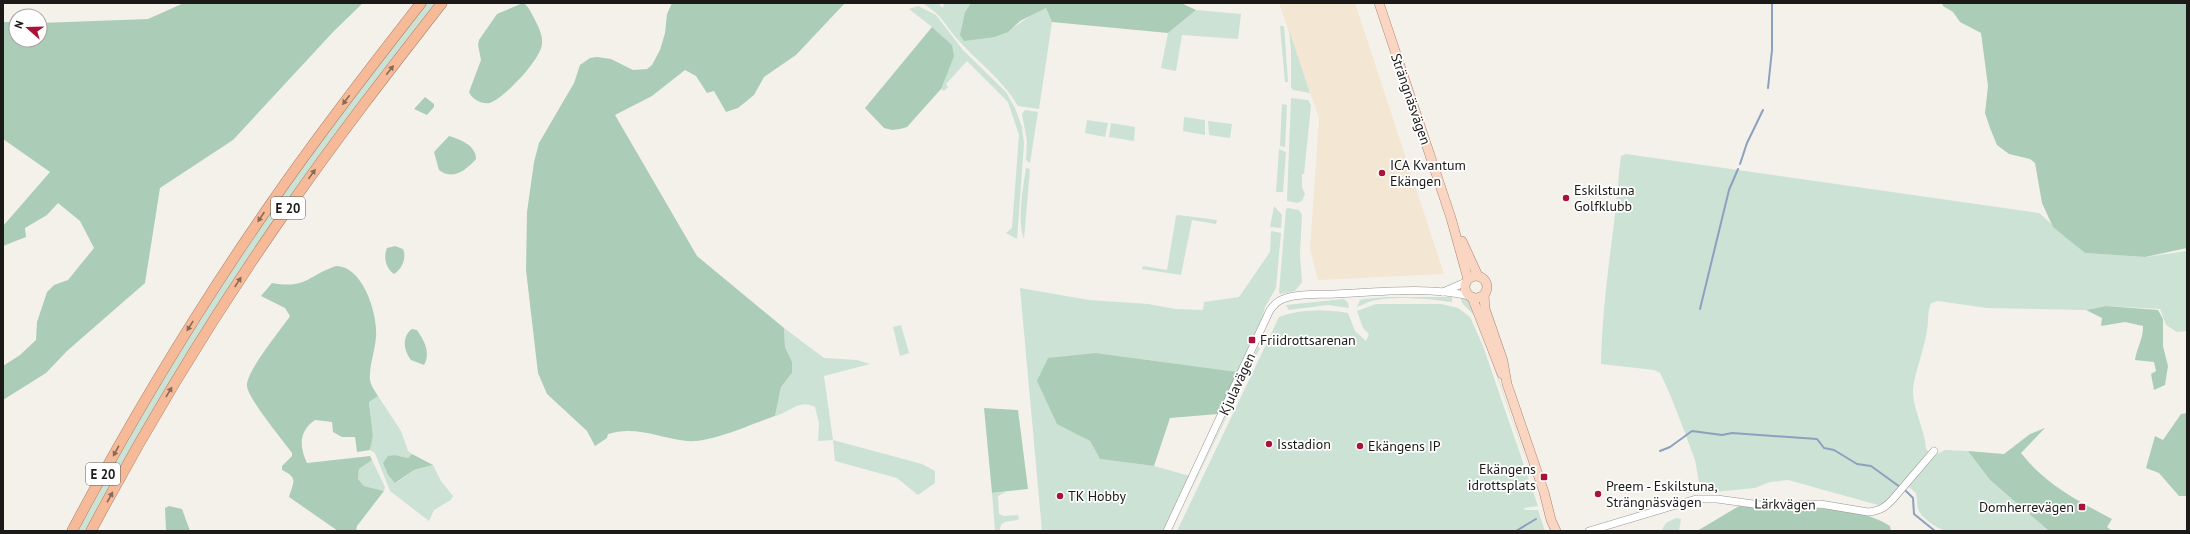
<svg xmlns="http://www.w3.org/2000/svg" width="2190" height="534" viewBox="0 0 2190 534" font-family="'PT Sans',sans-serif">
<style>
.commercial{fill:#f3e6d2}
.green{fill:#cce2d4}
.forest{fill:#abcdb8}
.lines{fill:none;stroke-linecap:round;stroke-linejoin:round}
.stream{stroke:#8ba1bd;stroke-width:2}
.minor-casing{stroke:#989691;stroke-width:8}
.major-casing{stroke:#a9826c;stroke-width:10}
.highway-casing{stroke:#a9826c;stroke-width:11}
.minor{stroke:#fff;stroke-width:7}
.major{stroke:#fad6c2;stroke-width:9}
.highway{stroke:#f6ba99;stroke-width:10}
.oneway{fill:#886a58}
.poi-dot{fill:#aa1337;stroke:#fff;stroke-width:1.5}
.labels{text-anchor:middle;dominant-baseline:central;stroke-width:3.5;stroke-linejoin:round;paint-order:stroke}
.shield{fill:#fff;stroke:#5f5f5d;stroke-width:1}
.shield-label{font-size:13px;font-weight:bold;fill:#1b1a18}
.street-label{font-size:14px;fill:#1b1a18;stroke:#fff}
.poi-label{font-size:14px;fill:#1b1a18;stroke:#fff;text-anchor:start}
</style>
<rect width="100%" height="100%" fill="#f4f1eb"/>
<!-- commercial -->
<polygon class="commercial" points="1279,3 1355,3 1444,274 1318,280 1310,249 1319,118"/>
<!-- green -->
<g class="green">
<path d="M427,3H437L279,214L86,531H77C155,384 245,242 344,109C371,73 399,38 427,3Z"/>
<path d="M922,3H938L943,8L944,3H971L965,12L995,37C1014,30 1026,16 1046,8L1052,22L1039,109L1018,106C1003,80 980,64 960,42C944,25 945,17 922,3Z"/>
<polygon points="918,6 936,15 963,50 1006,92 1015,108 1022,127 1024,144 1017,239 1006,233 1012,228 1019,135 1008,102 967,61 946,84 948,87 944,91 941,89 952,45 932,27 909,9"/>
<polygon points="1196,10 1241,14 1238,39 1182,35 1176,71 1161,68 1168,33"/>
<polygon points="1280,26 1284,26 1288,82 1285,82"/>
<polygon points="1289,30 1310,93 1293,90 1291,87 1291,50"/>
<polygon points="1291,98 1308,100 1311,105 1304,174 1302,174 1302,187 1305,194 1302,201 1297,203 1287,201"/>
<polygon points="1282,104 1287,105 1285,147 1280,146"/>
<polygon points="1025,110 1038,112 1030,163 1026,160 1027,141 1022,114"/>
<polygon points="1184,117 1205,120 1205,135 1183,131"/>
<polygon points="1087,120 1108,123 1105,137 1085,133"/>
<polygon points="1208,121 1232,124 1230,138 1209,135"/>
<polygon points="1111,123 1135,127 1134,141 1109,137"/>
<polygon points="1279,149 1286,152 1283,192 1276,192"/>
<path d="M1626,154L2039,213L2085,253L2145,257L2187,251V331L2177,332L2166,325L2160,309L2106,306L2086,310L1987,308L1938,301L1931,303C1927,312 1929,320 1927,330C1925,348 1913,376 1913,393C1914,412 1925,430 1926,449L1933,456L1945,450L1968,451L1990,480L2049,531H1945C1936,527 1921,518 1918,509C1917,504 1917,498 1916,493L1903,482L1883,504L1878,505L1788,480L1770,482L1755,488L1704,493C1697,484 1698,471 1695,460C1684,431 1674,401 1660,373L1654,370L1601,364C1602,316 1608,270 1614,223C1617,201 1618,178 1621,156Z"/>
<path d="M1026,168L1030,169L1024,239C1017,222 1023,187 1026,168Z"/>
<polygon points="1274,206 1282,215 1281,228 1270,227"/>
<polygon points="1288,208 1299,210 1302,215 1300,254 1302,282 1295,291 1280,294 1279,292 1286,209"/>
<polygon points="1178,215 1217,220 1216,224 1192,220 1181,275 1142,269 1143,266 1167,270 1176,216"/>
<polygon points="1271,231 1281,233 1276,288 1265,307 1263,315 1238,372 1096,353 1057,423 1090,441 1100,459 1154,466 1190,476 1164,531 1042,531 1020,288 1089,300 1148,304 1175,309 1203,310 1204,302 1239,297 1270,252"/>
<path d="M1387,297H1452V302C1431,299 1393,295 1372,301C1367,302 1363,305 1357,307L1360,300L1364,299Z"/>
<polygon points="1461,298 1467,298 1473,303 1544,513 1481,330 1474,315 1462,303"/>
<polygon points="1344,299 1348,303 1349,308 1328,305 1289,310 1286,305"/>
<path d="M1376,304H1441L1458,308L1470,317L1483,346L1538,506L1524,508L1525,510H1538L1545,531H1177L1279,317C1302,309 1324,309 1348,313L1355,331L1366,341L1369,334L1363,328L1357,311Z"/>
<polygon points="901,325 909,353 900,356 893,327"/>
<path d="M784,328L824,358L857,360L870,364L824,376L833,440L922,464L935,471V483L918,495L897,478L835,461L833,440L818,441L819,423L815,407C799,398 789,413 775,416L781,387L792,373V362L785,347Z"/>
<polygon points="1258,347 1260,348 1185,503"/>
<polygon points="378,396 401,431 408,451 412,454 408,458 395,455 383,463 388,475 396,483 414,470 433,465 441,481 453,496 451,500 434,510 429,521 390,491 375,453 370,450 373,436 369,401"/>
<polygon points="372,460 385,487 384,491 364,486 358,479 359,469"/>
<path d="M1006,492L998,496L999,514L1004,516L1018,515L1019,519C1010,523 1000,518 1000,531H995L992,493Z"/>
<polygon points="1676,518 1681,519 1679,531 1661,531 1666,523"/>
</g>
<!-- forest -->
<g class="forest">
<polygon points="184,3 363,3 334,31 233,140 160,188 145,283 67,351 46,373 3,400 3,366 20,355 36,340 37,322 47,292 54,285 68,280 94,248 80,221 58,203 47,215 25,228 26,237 3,246 3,226 50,172 3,139 3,22 16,22 16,40 40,40 40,23 148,19"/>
<path d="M523,3C529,6 531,13 534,18C538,26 543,35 542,44C541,59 506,96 492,102C485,106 472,100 469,92L481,60L478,45L479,40L497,14Z"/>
<path d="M672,3H845L796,55L764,77L754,95L738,108L726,112L714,91L707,93L696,76L685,70L652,96L615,115L697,256L784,328L785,347L792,362V373L781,387L775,416C751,424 711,443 687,441C660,438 635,425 608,434L607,438L595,446L587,431L547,394L538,373L526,270L527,212L534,162L539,143L574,83L580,65L590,58L597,57L611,59L633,70L647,69L652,65L660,50L665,33L667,14Z"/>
<polygon points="971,3 1181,3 1196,10 1168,33 1052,22 1046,8 1020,21 1008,32 995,37 964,41 960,35 965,12"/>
<polygon points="1942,3 2187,3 2187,248 2145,257 2085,253 2053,227 2042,203 2035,163 2030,159 2009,154 1997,145 1990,128 1985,113 1988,86 1981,33 1960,22 1953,12 1943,6"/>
<polygon points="932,27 952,45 954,56 941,89 907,127 900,129 892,130 884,128 865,108"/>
<polygon points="425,97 434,104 434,107 427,115 414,109"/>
<path d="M449,136C459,139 476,145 476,159C466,170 453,181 439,170L434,152Z"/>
<path d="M395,246L403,249C407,258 402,269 394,274C386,269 383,257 387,248Z"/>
<path d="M336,266C363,266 378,314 376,337C375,351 369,366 370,380C371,386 375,391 378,396L369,402L373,436L370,450L357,452L355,437H342L333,432L332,422L315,420C299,431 299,446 307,463L370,456L372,460L359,469L358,479L364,486L384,491L357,526L356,531H338L289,497C294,481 298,478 282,470V466L292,456V453C283,440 248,399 247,386C246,371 281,330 290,316L285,308L261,296L272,283C307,289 307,276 336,266Z"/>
<path d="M2106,306L2158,310L2163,319V346L2168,366L2165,385L2154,390L2151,374L2156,371L2154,362L2135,360C2137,347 2143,340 2143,326L2125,322L2101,326L2102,318L2086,310Z"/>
<path d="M412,329L417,330C424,340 431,353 424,365L411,360C404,351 401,337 412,329Z"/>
<polygon points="1096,353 1238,372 1218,414 1170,418 1154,466 1100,459 1090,441 1057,424 1037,381 1048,358"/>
<polygon points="984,408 1018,410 1028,489 992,493"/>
<polygon points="2187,413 2187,496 2179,496 2159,473 2146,468 2155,436 2163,440 2181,414"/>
<path d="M2045,428L2021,453C2045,484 2078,501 2112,519L2107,527L2112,531H2049L1990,480L1968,451L2004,454L2030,434Z"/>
<polygon points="412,454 433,465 414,470 395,483 388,475 383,463 388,456 395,455 408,458"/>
<polygon points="169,506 182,509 190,531 166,531 165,508"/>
<path d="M1739,506C1783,510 1852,501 1890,526L1891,531H1697Z"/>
</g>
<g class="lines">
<!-- stream -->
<g class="stream">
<polyline points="1768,88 1772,50 1772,3"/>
<polyline points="1740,164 1747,143 1763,110"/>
<polyline points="1700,309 1729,190 1738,169"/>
<polyline points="1660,451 1670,447 1692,431 1722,435 1732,433 1817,439 1824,448 1834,450 1857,464 1871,466 1900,487"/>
<polyline points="1906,491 1913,498 1914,514 1935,531"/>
<polyline points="1516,531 1536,519"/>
</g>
<!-- minor casing -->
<g class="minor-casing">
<g id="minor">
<polyline points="1443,292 1466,282"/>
<path d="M1167,531L1270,310C1274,305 1277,301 1283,299C1299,293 1319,295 1335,294C1376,292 1430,286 1470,296"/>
<path d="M1589,531L1696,499H1717L1768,506L1820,504L1868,512C1880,511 1886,507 1893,499L1934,451"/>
</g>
</g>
<!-- major casing -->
<g class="major-casing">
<g id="major">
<polyline points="1379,3 1451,218 1468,279"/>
<polyline points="1462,241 1478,276"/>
<circle cx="1476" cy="287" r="11"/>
<polyline points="1484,295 1485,309 1503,361 1507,384 1544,492 1551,520 1556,531"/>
<polyline points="1472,297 1502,374"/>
</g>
</g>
<!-- highway casing -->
<g class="highway-casing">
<g id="highway">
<path d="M72,531C132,418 199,307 272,202C319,134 370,68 421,3"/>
<path d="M91,531C150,420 215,313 287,210C336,139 389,71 442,3"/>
</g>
</g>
<!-- minor -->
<use href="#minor" class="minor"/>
<!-- major -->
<use href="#major" class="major"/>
<!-- highway -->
<use href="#highway" class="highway"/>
</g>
<!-- one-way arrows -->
<defs><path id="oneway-solid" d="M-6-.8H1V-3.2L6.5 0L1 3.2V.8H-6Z"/></defs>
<g class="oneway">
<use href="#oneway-solid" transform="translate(390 70) rotate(-52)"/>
<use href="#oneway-solid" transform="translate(346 100) rotate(127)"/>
<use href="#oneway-solid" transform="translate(312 174) rotate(-54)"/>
<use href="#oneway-solid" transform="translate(261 217) rotate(124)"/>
<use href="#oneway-solid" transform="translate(238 282) rotate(-57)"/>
<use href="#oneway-solid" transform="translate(190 326) rotate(122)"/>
<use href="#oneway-solid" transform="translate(169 392) rotate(-59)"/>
<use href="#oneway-solid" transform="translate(116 451) rotate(119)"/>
<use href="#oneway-solid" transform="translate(110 497) rotate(-61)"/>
</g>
<!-- markers -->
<g class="poi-dot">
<circle cx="1382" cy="173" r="4"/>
<circle cx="1566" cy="198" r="4"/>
<rect x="1248" y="336" width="8" height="8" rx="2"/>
<circle cx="1269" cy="444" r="4"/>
<circle cx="1360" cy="446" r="4"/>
<rect x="1540" y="473" width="8" height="8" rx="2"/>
<circle cx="1598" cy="494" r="4"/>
<circle cx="1060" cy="496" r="4"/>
<rect x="2078" y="503" width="8" height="8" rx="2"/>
</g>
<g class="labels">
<!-- shield labels -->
<g class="shield">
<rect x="271" y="197" width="34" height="22" rx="3"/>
<rect x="86" y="463" width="34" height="22" rx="3"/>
</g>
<g class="shield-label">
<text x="288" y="208">E 20</text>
<text x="103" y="474">E 20</text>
</g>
<!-- street labels -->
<g class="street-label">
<text transform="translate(1411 99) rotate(71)">Strängnäsvägen</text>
<text transform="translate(1237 384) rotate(-65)">Kjulavägen</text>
<text transform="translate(1785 504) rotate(1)">Lärkvägen</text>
</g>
<!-- poi labels -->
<g class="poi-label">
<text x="1390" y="165">ICA Kvantum<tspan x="1390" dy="16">Ekängen</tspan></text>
<text x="1574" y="190">Eskilstuna<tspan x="1574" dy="16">Golfklubb</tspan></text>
<text x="1260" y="340">Friidrottsarenan</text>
<text x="1277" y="444">Isstadion</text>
<text x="1368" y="446">Ekängens IP</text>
<text x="1536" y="469" text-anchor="end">Ekängens<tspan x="1536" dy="16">idrottsplats</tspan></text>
<text x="1606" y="486">Preem - Eskilstuna,<tspan x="1606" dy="16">Strängnäsvägen</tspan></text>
<text x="1068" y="496">TK Hobby</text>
<text x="2074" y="507" text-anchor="end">Domherrevägen</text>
</g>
</g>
<!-- border -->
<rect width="2190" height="534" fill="none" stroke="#1b1a18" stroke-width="8"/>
<!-- north arrow -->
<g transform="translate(28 28) rotate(290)"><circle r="19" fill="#ffffff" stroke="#a4a3a3"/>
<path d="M0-3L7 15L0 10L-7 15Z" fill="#aa1337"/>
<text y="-6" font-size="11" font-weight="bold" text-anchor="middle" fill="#1b1a18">N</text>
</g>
</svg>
